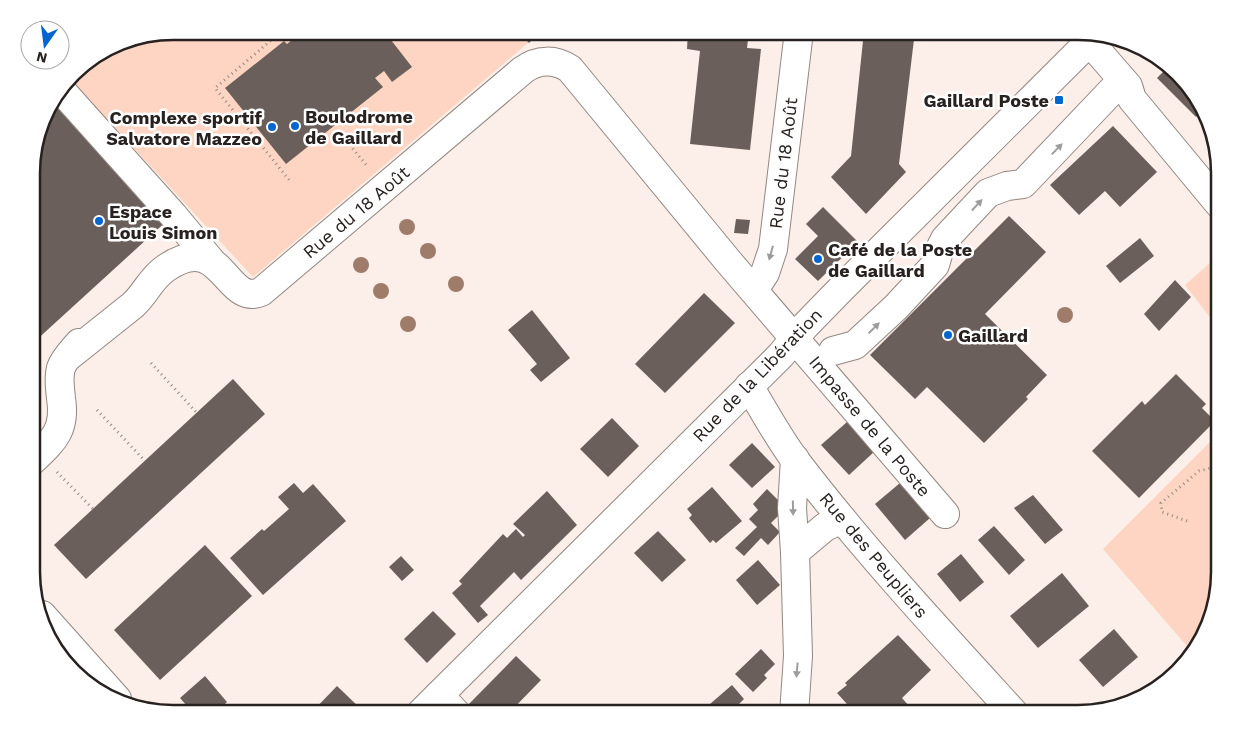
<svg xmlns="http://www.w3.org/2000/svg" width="1251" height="745" viewBox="0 0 1251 745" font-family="'Work Sans',sans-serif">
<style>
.green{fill:#fed5c2}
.building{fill:#6a5f5a}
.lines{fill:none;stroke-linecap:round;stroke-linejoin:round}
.minor-casing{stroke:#928781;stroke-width:30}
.major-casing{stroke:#928781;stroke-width:30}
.path{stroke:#918884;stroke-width:3;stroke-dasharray:1 4;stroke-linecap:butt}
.minor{stroke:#fff;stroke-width:28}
.major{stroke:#fff;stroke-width:28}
.tree{fill:#9e7c69}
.oneway{fill:#9e9c9b}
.poi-dot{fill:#0366cf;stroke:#fff;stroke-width:2}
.labels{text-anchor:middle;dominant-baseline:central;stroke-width:5;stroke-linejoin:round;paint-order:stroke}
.poi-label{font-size:18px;font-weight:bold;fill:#272220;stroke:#fff;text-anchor:start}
.street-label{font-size:18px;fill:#272220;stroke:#fff}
.rim{fill:none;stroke:#272220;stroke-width:2.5}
</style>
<rect width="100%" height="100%" fill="#fcefe9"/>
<!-- green -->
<g class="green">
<polygon points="173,31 542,31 253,277 70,79 79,67 119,42"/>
<polygon points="1219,255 1219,329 1185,285"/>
<polygon points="1219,433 1219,581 1201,643 1192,652 1103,549"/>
</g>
<!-- building -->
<g class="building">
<polygon points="293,31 384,31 412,67 392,82 384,71 375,78 383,87 286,164 225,88 284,41 287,44 297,36"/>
<polygon points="527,31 534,31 537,35 529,43 522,36"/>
<polygon points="688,31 749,31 747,48 761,49 750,150 690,144 700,51 687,49"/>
<polygon points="864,31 915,31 899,164 906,172 866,214 831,177 851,156"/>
<polygon points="1167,68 1201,102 1203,110 1196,117 1157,78"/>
<polygon points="57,96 170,218 32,344 32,155 46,110"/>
<polygon points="1113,126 1157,172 1120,207 1105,191 1079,215 1050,185"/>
<polygon points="823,207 858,242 818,281 795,259 818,236 806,224"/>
<polygon points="1009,216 1046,252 985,314 1047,375 1026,397 1028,399 984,443 927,387 915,399 870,355"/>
<polygon points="736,219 750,220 748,234 734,233"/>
<polygon points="1140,238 1154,256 1120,283 1106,266"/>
<polygon points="1175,280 1191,297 1159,331 1144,314"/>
<polygon points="704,293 735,323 665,393 635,364"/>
<polygon points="532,310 570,358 541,382 530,370 537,364 508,330"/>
<polygon points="1176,374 1206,404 1202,408 1215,421 1139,498 1092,451 1142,401 1145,405"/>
<polygon points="233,379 265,414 86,579 54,545"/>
<polygon points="612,418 639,446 608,477 580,449"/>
<polygon points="847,422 875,451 849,475 821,445"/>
<polygon points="752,443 775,467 752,488 729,465"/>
<polygon points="294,483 303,493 313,484 346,521 263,595 230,558 262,529 264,531 289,509 278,497"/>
<polygon points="900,483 930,518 905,540 875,504"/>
<polygon points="712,487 742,521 716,543 713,540 710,543 689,518 692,515 687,509"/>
<polygon points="767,489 782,504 779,515 771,523 780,532 768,545 761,538 744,556 735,548 757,527 749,519 758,510 753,504"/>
<polygon points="547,491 577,525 521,580 514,572 480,606 488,615 478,623 452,593 462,584 459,581 503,534 507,538 516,529 523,537 525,535 513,524"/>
<polygon points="1033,495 1063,530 1045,544 1014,508"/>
<polygon points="994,526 1025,560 1009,575 978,540"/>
<polygon points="658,531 686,560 662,582 634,553"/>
<polygon points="205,545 252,596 160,680 114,630"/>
<polygon points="961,554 984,582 960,602 937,574"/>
<polygon points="401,556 414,570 402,581 389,567"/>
<polygon points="758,560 780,585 757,605 736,580"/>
<polygon points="1062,573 1089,606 1038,648 1010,616"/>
<polygon points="433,611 456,634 427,663 404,639"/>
<polygon points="1114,629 1138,657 1103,687 1079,660"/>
<polygon points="898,635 931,670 902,698 916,714 873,714 867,707 860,714 856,714 837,693 847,685 845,683"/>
<polygon points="761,649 775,664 764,675 767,678 753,692 735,674"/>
<polygon points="516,656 541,680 508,714 476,714 468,705"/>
<polygon points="205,676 227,702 214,714 194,714 180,698"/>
<polygon points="732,685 744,699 734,709 731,707 724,714 719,714 710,704"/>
<polygon points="337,686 361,709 357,714 310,714"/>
<polygon points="566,708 570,714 559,714"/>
</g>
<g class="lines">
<!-- minor casing -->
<g class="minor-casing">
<g id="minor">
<polyline points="1081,32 1128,86 1132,99 1219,204"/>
<polyline points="61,90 173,215 211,261"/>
<polyline points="754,290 765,273 773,249 799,31"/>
<polyline points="833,351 855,345 896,307 935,265 939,251 945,239 988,193 1007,186 1023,184 1122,80"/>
<path d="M69,356L133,305C147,292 150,279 166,268C223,229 225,307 261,292L523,70C538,59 555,59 570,69L728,261L945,514"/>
<path d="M749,386C764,411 778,437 795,460C863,549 939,631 1014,713"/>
<path d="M32,461C54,440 66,430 61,398C60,388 58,378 61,368C64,359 73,350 79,343"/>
<polyline points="795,552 825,527 842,519"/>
<polyline points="439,695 457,714"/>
<polyline points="420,714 781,355 804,327 841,289 1095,36"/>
<polyline points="794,714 798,656 795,552 792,508 795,459"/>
</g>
</g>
<!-- major casing -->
<g class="major-casing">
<polyline id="major" points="42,615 117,699"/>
</g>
<!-- path -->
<g class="path">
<polyline points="282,31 215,88 290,181"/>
<polyline points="343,137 368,167"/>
<polyline points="151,363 197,413"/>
<polyline points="97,410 145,461"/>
<polyline points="57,472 93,509"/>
<polyline points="1187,521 1162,512 1161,503 1199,471 1211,468 1219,462"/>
</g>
<!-- minor -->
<use href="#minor" class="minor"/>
<!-- major -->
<use href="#major" class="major"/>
</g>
<!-- trees -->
<g class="tree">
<circle cx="407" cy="227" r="8"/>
<circle cx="428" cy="251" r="8"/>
<circle cx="361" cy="265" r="8"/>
<circle cx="456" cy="284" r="8"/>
<circle cx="381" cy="291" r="8"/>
<circle cx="1065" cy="315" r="8"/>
<circle cx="408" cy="324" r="8"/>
</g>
<!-- one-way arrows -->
<defs><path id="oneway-solid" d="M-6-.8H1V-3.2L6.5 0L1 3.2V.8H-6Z" transform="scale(1.25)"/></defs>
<g class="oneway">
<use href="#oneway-solid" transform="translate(1057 149) rotate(-46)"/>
<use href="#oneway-solid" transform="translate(977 205) rotate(-47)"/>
<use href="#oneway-solid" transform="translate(771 253) rotate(105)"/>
<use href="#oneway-solid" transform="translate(874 328) rotate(-44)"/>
<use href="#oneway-solid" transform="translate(793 508) rotate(89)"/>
<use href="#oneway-solid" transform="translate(797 670) rotate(95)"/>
</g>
<!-- markers -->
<g class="poi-dot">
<rect x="1054" y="95" width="10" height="10" rx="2.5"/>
<circle cx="295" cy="126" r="5"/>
<circle cx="272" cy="127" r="5"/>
<circle cx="99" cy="221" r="5"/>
<circle cx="818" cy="259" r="5"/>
<circle cx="948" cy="335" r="5"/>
</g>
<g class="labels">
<!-- poi labels -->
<g class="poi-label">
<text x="1049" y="100" text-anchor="end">Gaillard Poste</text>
<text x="305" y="116">Boulodrome<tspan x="305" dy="21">de Gaillard</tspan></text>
<text x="262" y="117" text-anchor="end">Complexe sportif<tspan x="262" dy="21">Salvatore Mazzeo</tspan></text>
<text x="109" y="211">Espace<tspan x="109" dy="21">Louis Simon</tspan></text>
<text x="828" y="249">Café de la Poste<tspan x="828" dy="21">de Gaillard</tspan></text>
<text x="958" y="335">Gaillard</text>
</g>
<!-- street labels -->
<g class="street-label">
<text transform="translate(783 163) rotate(-83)">Rue du 18 Août</text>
<text transform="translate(356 212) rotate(-40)">Rue du 18 Août</text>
<text transform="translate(757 375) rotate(-46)">Rue de la Libération</text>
<text transform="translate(870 426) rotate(50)">Impasse de la Poste</text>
<text transform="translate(874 555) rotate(50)">Rue des Peupliers</text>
</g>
</g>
<!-- crop -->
<path d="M0 0H1251V745H0ZM173 40H1078A133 133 0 0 1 1211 173V572A133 133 0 0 1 1078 705H173A133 133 0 0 1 40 572V173A133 133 0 0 1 173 40Z" fill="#fff" fill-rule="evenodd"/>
<path class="rim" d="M173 40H1078A133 133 0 0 1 1211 173V572A133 133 0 0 1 1078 705H173A133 133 0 0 1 40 572V173A133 133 0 0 1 173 40Z"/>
<!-- north arrow -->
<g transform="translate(45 45) rotate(194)"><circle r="24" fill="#ffffff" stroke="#a9a7a6"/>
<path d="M0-4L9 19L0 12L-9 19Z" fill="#0366cf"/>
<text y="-8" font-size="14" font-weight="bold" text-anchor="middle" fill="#272220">N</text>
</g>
</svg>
